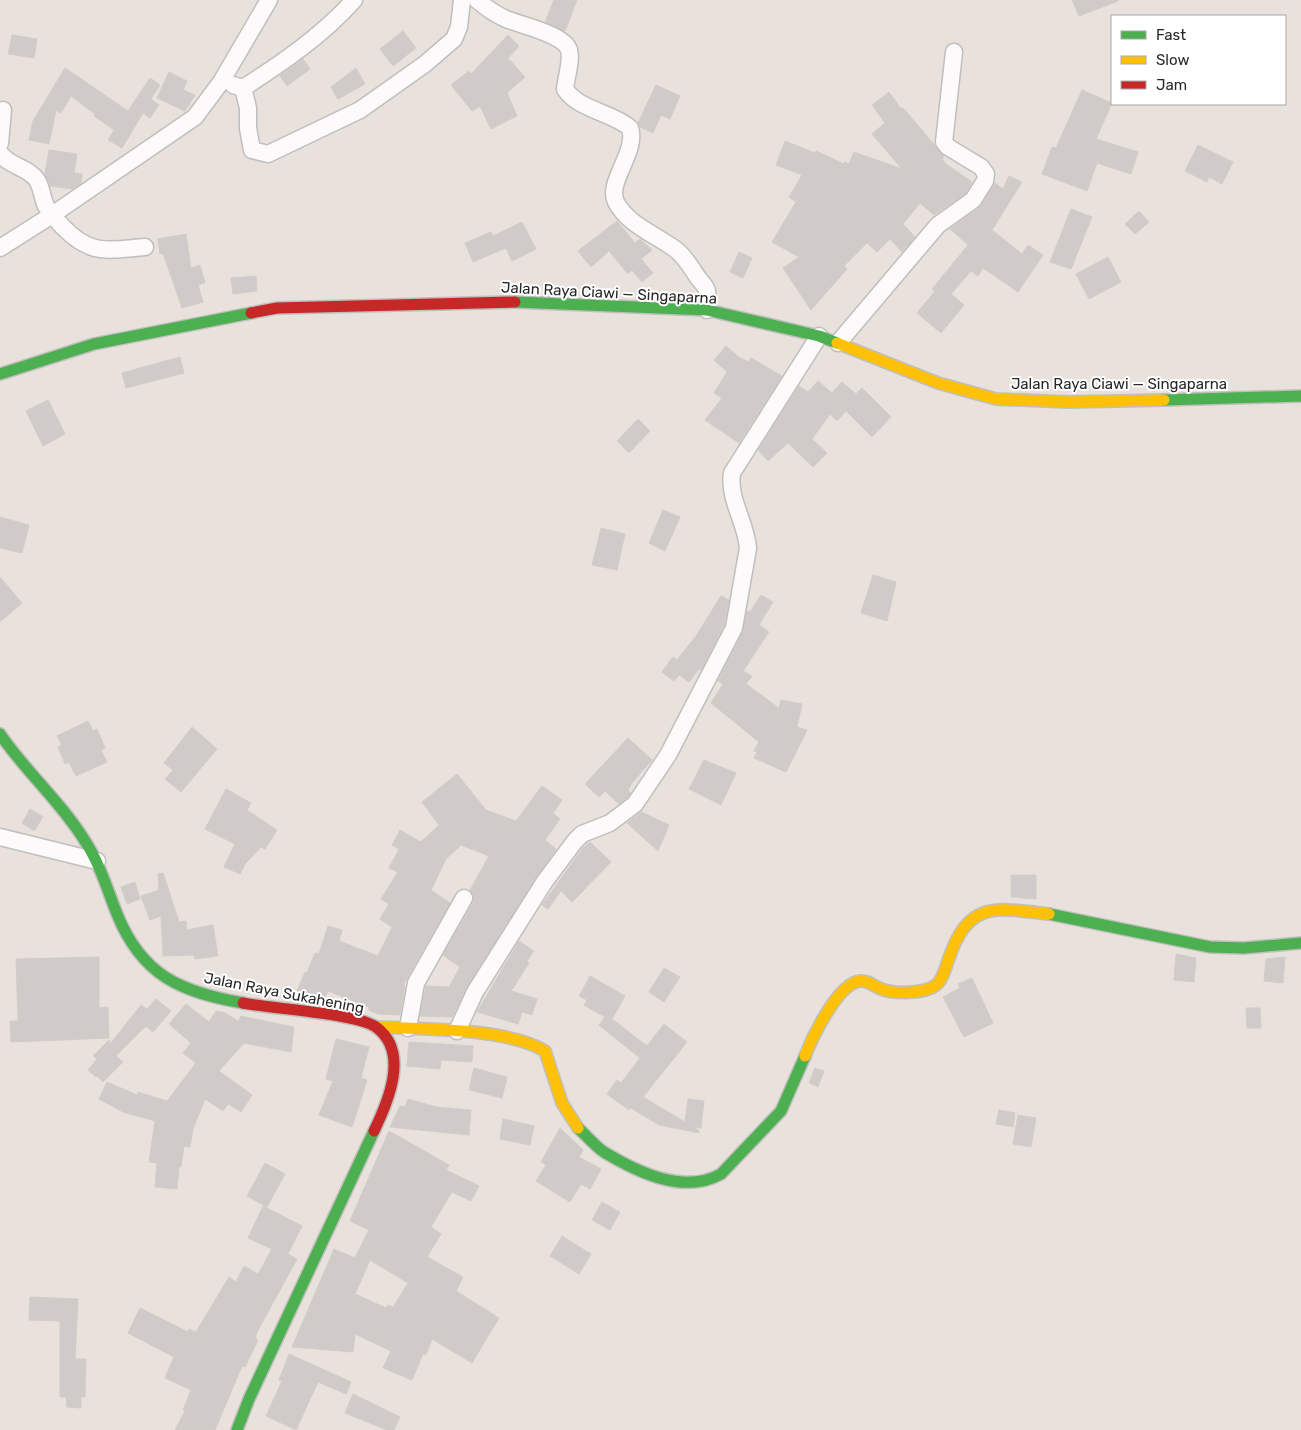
<svg xmlns="http://www.w3.org/2000/svg" width="1301" height="1430" viewBox="0 0 1301 1430" font-family="Rubik,sans-serif">
<style>
.building{fill:#d0cbc8;stroke:#d2cdc9;fill-rule:evenodd}
.lines{fill:none;stroke-linecap:round;stroke-linejoin:round}
.street-casing{stroke:#c0bfbe;stroke-width:19}
.fast-casing{stroke:#c0bfbe;stroke-width:14}
.slow-casing{stroke:#c0bfbe;stroke-width:14}
.jam-casing{stroke:#c0bfbe;stroke-width:14}
.street{stroke:#fcfafa;stroke-width:16}
.fast{stroke:#4caf50;stroke-width:11}
.slow{stroke:#ffc107;stroke-width:11}
.jam{stroke:#c62828;stroke-width:11}
.labels{text-anchor:middle;dominant-baseline:central;stroke-width:4;stroke-linejoin:round;paint-order:stroke}
.street-label{font-size:15px;fill:#282828;stroke:#fff}
</style>
<rect width="100%" height="100%" fill="#e8e1dc"/>
<!-- building -->
<g class="building">
<polygon points="554,0 577,0 565,31 545,22"/>
<polygon points="1072,0 1118,0 1118,1 1079,16"/>
<polygon points="403,31 416,48 393,66 380,49"/>
<polygon points="12,35 37,39 34,58 8,54"/>
<polygon points="508,35 519,46 508,58 525,77 507,93 517,116 491,129 480,106 472,111 451,85 469,71 471,74"/>
<polygon points="303,59 310,69 287,86 280,76"/>
<polygon points="65,68 128,111 150,78 160,85 151,99 159,105 150,118 143,113 122,148 108,140 114,130 94,116 95,114 71,96 61,113 56,110 49,144 29,140 33,121"/>
<polygon points="356,68 365,84 338,99 331,87"/>
<polygon points="169,72 187,81 183,90 195,95 185,111 157,98"/>
<polygon points="656,85 680,96 670,119 661,115 653,133 640,127 638,123"/>
<polygon points="1082,90 1112,103 1096,139 1138,152 1131,174 1097,163 1087,191 1042,174 1052,147 1056,148"/>
<polygon points="889,92 901,109 903,108 944,156 942,159 946,164 972,182 966,193 934,215 920,203 903,224 915,237 902,252 890,239 877,252 867,243 844,266 847,269 811,310 783,268 799,257 772,242 796,202 789,197 802,175 776,165 785,141 815,153 816,151 844,164 845,162 849,164 854,152 902,169 872,134 885,123 872,105"/>
<polygon points="1198,145 1233,162 1222,184 1209,177 1207,182 1185,171"/>
<polygon points="49,150 77,154 74,173 82,174 81,183 73,189 50,186 45,174"/>
<polygon points="1009,176 1022,182 992,230 1022,254 1028,245 1043,255 1018,292 983,268 978,276 971,271 951,294 964,305 941,333 917,313 935,291 932,289 968,245 950,229 979,208 995,183 1003,189"/>
<polygon points="1071,209 1092,217 1071,269 1050,262"/>
<polygon points="1139,211 1149,222 1135,234 1125,224"/>
<polygon points="617,221 635,243 640,239 652,250 641,259 653,273 642,282 632,270 628,274 609,251 591,267 578,251"/>
<polygon points="522,222 536,249 512,261 506,248 473,262 465,243 491,232 493,236"/>
<polygon points="186,234 191,268 200,265 205,283 198,285 203,302 182,308 163,253 160,254 158,239"/>
<polygon points="739,252 752,258 743,278 730,272"/>
<polygon points="1108,257 1121,282 1089,299 1076,274"/>
<polygon points="256,276 257,291 233,294 231,278"/>
<polygon points="726,346 740,358 749,362 751,358 782,376 739,443 705,420 722,398 714,393 727,372 714,360"/>
<polygon points="180,357 184,373 126,388 122,373"/>
<polygon points="818,381 832,393 842,382 856,394 862,388 891,417 872,437 846,411 837,421 830,414 812,439 827,453 813,467 788,443 768,461 758,450 799,386 808,392"/>
<polygon points="48,400 65,434 43,446 26,411"/>
<polygon points="638,419 650,431 629,453 617,441"/>
<polygon points="663,510 680,517 665,551 649,543"/>
<polygon points="0,517 29,525 22,553 0,548"/>
<polygon points="601,528 625,534 617,570 592,565"/>
<polygon points="873,575 896,582 887,621 861,613"/>
<polygon points="0,577 22,603 0,622"/>
<polygon points="761,595 773,602 759,625 769,632 743,671 752,676 746,684 779,708 781,700 802,704 797,727 807,730 786,772 754,758 757,752 754,751 759,742 711,703 723,684 718,681 743,632 747,611 750,612"/>
<polygon points="721,596 729,600 724,625 701,670 699,669 689,682 679,675 674,681 662,672 673,657 677,660 696,636"/>
<polygon points="88,721 93,731 97,729 105,748 101,750 107,762 76,776 69,762 65,764 58,747 62,745 57,736"/>
<polygon points="192,727 217,749 181,792 165,779 173,770 164,763"/>
<polygon points="628,738 652,760 632,783 628,790 631,793 628,797 619,804 605,791 599,797 585,784"/>
<polygon points="704,760 736,773 721,805 689,789"/>
<polygon points="457,774 486,810 516,821 542,786 562,800 553,813 560,819 545,840 556,849 537,876 467,987 452,1017 420,1016 426,986 449,987 460,967 443,955 473,903 474,897 470,890 489,856 461,845 446,859 431,890 450,903 403,985 405,985 400,1015 378,1014 369,1010 369,1007 328,991 323,1002 297,991 305,972 307,973 315,953 319,954 328,926 342,930 339,941 378,956 392,927 380,919 389,904 381,899 398,872 389,868 399,849 392,845 400,830 421,842 439,825 422,802"/>
<polygon points="226,789 251,803 247,810 277,830 265,849 261,847 245,864 240,874 224,867 235,844 205,829"/>
<polygon points="30,809 43,817 34,831 22,823"/>
<polygon points="641,812 669,825 658,851 627,823"/>
<polygon points="590,842 611,862 572,902 561,891 548,909 542,905 583,848"/>
<polygon points="163,873 179,922 186,921 187,930 213,925 218,956 195,959 194,955 163,956 161,916 150,920 141,896 159,890 158,874"/>
<polygon points="1011,875 1036,875 1036,899 1011,897"/>
<polygon points="135,882 140,899 127,904 121,887"/>
<polygon points="519,941 534,951 527,961 529,963 511,991 537,999 532,1015 522,1012 518,1024 477,1012"/>
<polygon points="1176,954 1196,958 1194,982 1174,980"/>
<polygon points="99,957 99,1008 108,1007 109,1038 11,1042 10,1021 18,1021 16,959"/>
<polygon points="1285,957 1283,983 1264,981 1266,959"/>
<polygon points="664,968 680,977 664,1002 649,992"/>
<polygon points="590,976 625,996 612,1019 647,1046 664,1024 687,1042 643,1097 685,1122 688,1099 704,1101 701,1128 693,1127 699,1131 699,1133 659,1125 631,1108 629,1110 607,1094 617,1080 621,1083 640,1058 599,1025 605,1017 584,1005 587,1000 579,996"/>
<polygon points="972,978 993,1023 964,1037 943,997 960,988 958,984"/>
<polygon points="156,999 171,1011 153,1032 146,1026 116,1056 123,1062 103,1082 97,1076 96,1077 88,1070 97,1059 93,1056 109,1040 110,1044 141,1005 147,1009"/>
<polygon points="186,1004 209,1022 216,1011 225,1013 238,1021 241,1016 294,1027 291,1052 244,1043 219,1071 252,1095 241,1112 228,1104 223,1111 205,1099 193,1129 190,1147 184,1146 181,1167 179,1167 177,1189 155,1187 157,1163 149,1162 155,1121 123,1112 99,1099 107,1082 137,1095 138,1092 167,1101 196,1063 183,1053 191,1043 169,1024"/>
<polygon points="1246,1008 1260,1008 1261,1028 1247,1028"/>
<polygon points="336,1039 369,1047 361,1078 367,1080 352,1127 319,1115 333,1081 326,1079"/>
<polygon points="409,1042 473,1046 472,1062 441,1060 440,1069 407,1066"/>
<polygon points="474,1068 507,1077 502,1098 469,1090"/>
<polygon points="815,1068 824,1071 818,1087 809,1083"/>
<polygon points="408,1099 436,1107 471,1110 469,1135 390,1127 400,1106 405,1107"/>
<polygon points="999,1110 1015,1113 1013,1127 996,1124"/>
<polygon points="1018,1115 1036,1118 1031,1147 1013,1144"/>
<polygon points="503,1119 534,1126 530,1145 500,1139"/>
<polygon points="560,1128 583,1150 579,1157 601,1169 590,1189 581,1184 570,1202 536,1181 546,1165 541,1162"/>
<path d="M389,1131L449,1165L446,1170L479,1186L471,1201L452,1192L431,1227L441,1234L427,1257L463,1277L456,1291L499,1318L472,1363L432,1339L426,1355L423,1354L412,1380L383,1368L391,1351L355,1334L353,1352L292,1347L334,1249L355,1258L369,1230L350,1221ZM370,1260L408,1283L393,1307L388,1305L386,1308L355,1294Z"/>
<polygon points="265,1163 285,1174 267,1207 247,1196"/>
<polygon points="602,1202 620,1212 610,1230 592,1220"/>
<polygon points="263,1206 302,1226 288,1254 297,1259 256,1334 256,1339 258,1340 245,1367 242,1366 215,1430 175,1430 185,1411 183,1410 191,1390 165,1378 174,1357 128,1333 140,1308 188,1332 189,1329 196,1332 229,1277 236,1282 244,1266 258,1274 272,1249 248,1238"/>
<polygon points="562,1236 591,1254 579,1274 550,1256"/>
<polygon points="30,1297 78,1299 75,1359 86,1359 85,1397 81,1397 81,1408 67,1407 66,1397 60,1397 60,1321 29,1320"/>
<polygon points="289,1354 351,1382 346,1394 318,1382 296,1430 266,1416 282,1381 279,1380"/>
<polygon points="353,1394 400,1417 394,1430 387,1430 345,1413"/>
</g>
<g class="lines">
<!-- street casing -->
<g class="street-casing">
<g id="street">
<path d="M477,0C486,8 495,14 506,19C520,25 564,34 569,50C572,60 566,78 565,89C578,110 612,112 630,128C638,152 606,182 616,202C628,225 655,234 675,249C686,257 691,268 699,279C702,283 706,286 707,291C708,297 707,304 707,310"/>
<path d="M233,85L243,88C282,63 323,35 354,0"/>
<polyline points="243,88 248,108 248,128 252,150 268,154 360,110 425,64 454,39 459,27 462,0"/>
<polyline points="0,143 3,110"/>
<path d="M0,153C8,166 28,167 37,180C42,188 42,198 46,206C50,214 57,220 63,227C91,256 107,250 145,247"/>
<polyline points="0,248 52,215 195,117 221,82 269,0"/>
<polyline points="838,343 938,225 973,200 985,181 986,174 981,167 948,147 944,142 954,52"/>
<polyline points="0,837 97,861"/>
<polyline points="408,1028 416,983 464,898"/>
<path d="M457,1031L475,992L545,881L575,841L582,834L610,823L635,804L668,755L734,628L748,548C746,522 728,499 732,473L819,336"/>
</g>
</g>
<!-- fast casing -->
<g class="fast-casing">
<g id="fast">
<polyline points="515,302 707,310 819,336 837,343"/>
<polyline points="0,374 94,344 251,313"/>
<polyline points="1164,400 1301,396"/>
<path d="M0,734C26,772 61,802 85,841C100,864 107,889 117,914C142,976 181,992 243,1003"/>
<polyline points="1049,914 1210,947 1244,948 1301,943"/>
<path d="M578,1128C586,1135 595,1146 604,1152C637,1172 684,1195 721,1174L781,1111L805,1056"/>
<polyline points="237,1430 249,1399 374,1131"/>
</g>
</g>
<!-- slow casing -->
<g class="slow-casing">
<g id="slow">
<polyline points="837,343 938,383 996,399 1069,402 1164,400"/>
<path d="M376,1027C421,1029 508,1028 545,1051L562,1103L578,1128"/>
<path d="M805,1056C812,1038 838,983 860,981C867,980 874,986 881,989C893,994 925,994 936,985C943,980 946,966 949,958C969,900 996,908 1049,914"/>
</g>
</g>
<!-- jam casing -->
<g class="jam-casing">
<g id="jam">
<polyline points="251,313 277,308 515,302"/>
<path d="M243,1003C272,1009 356,1013 376,1027C410,1052 388,1102 374,1131"/>
</g>
</g>
<!-- street -->
<use href="#street" class="street"/>
<!-- fast -->
<use href="#fast" class="fast"/>
<!-- slow -->
<use href="#slow" class="slow"/>
<!-- jam -->
<use href="#jam" class="jam"/>
</g>
<g class="labels">
<!-- street labels -->
<g class="street-label">
<text transform="translate(609 293) rotate(3)">Jalan Raya Ciawi — Singaparna</text>
<text x="1119" y="384">Jalan Raya Ciawi — Singaparna</text>
<text transform="translate(284 993) rotate(11)">Jalan Raya Sukahening</text>
</g>
</g>
<!-- legend -->
<rect x="1111" y="15" width="175" height="90" fill="#ffffff" stroke="#a9a9a9"/>
<rect x="1121" y="31" width="25" height="8" fill="#4caf50" stroke="#a9a9a9"/>
<text x="1156" y="40" font-size="15" fill="#282828">Fast</text>
<rect x="1121" y="56" width="25" height="8" fill="#ffc107" stroke="#a9a9a9"/>
<text x="1156" y="65" font-size="15" fill="#282828">Slow</text>
<rect x="1121" y="81" width="25" height="8" fill="#c62828" stroke="#a9a9a9"/>
<text x="1156" y="90" font-size="15" fill="#282828">Jam</text>
</svg>
